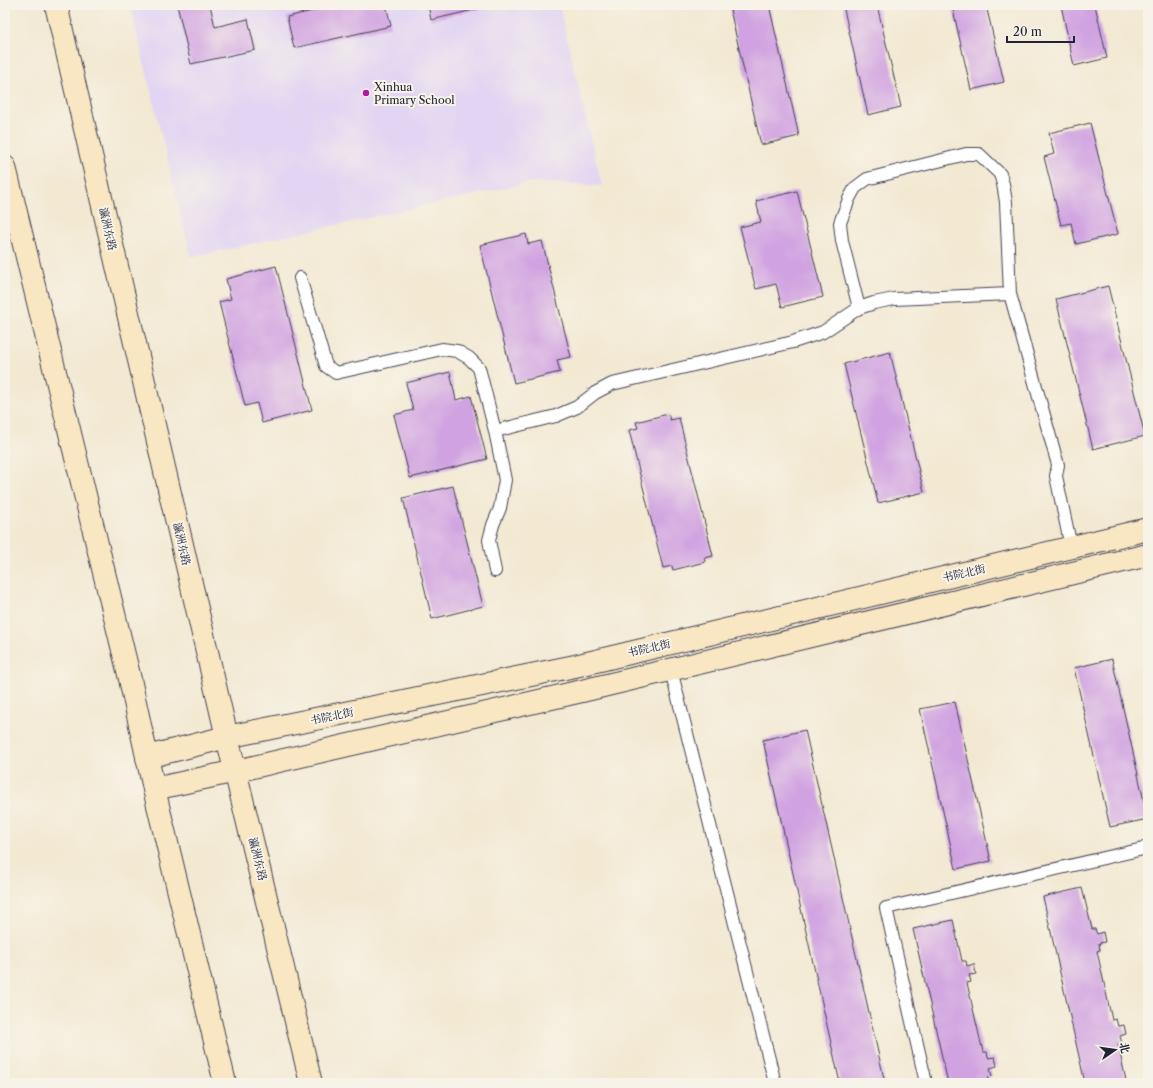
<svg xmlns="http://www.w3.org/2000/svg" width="1153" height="1088" viewBox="0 0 1153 1088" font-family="'Libre Caslon Text','Noto Serif SC',serif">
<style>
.built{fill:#e2d4f3}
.building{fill:#d0a2e1}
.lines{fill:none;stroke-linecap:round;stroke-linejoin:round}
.lane-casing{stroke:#414052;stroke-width:14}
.secondary-casing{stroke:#414052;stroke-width:24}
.lane{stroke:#fff;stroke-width:12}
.secondary{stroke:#f9e7c3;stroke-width:22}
.poi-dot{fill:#b5179e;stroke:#f7f3e8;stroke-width:1.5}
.labels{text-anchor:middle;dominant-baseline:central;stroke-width:4;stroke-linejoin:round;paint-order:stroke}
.poi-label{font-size:11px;fill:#22223b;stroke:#f7f3e8;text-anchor:start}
.street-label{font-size:11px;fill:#22223b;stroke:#f7f3e8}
</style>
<rect width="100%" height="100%" fill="#f7f3e8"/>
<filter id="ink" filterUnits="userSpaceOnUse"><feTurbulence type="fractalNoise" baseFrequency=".025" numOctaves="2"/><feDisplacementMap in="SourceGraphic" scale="8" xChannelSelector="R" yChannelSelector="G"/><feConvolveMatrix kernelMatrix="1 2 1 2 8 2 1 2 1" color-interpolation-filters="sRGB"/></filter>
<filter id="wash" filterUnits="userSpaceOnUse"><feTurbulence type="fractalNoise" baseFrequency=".012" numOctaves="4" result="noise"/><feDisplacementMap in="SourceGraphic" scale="16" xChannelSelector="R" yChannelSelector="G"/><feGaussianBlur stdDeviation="0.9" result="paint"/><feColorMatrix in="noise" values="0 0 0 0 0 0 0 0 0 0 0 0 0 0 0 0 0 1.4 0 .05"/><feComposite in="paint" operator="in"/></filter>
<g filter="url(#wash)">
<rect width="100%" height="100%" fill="#f3e9d3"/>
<!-- built -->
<polygon class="built" points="130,5 559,5 602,186 532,182 191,257"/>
<g id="blocks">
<!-- building -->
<g class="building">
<polygon points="177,5 210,5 215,27 248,19 255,50 191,64"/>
<polygon points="315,5 386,5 391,26 294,48 287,17 316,10"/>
<polygon points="428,5 489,5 490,6 431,20"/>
<polygon points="729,5 769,5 799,136 761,145"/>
<polygon points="843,5 877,5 901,107 868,115"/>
<polygon points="952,5 986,5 1004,82 971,90"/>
<polygon points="1061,5 1095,5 1107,58 1074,66"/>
<polygon points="1090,123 1118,234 1076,244 1071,223 1061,225 1044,157 1054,154 1049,133"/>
<polygon points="797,191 823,297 782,307 776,284 756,289 740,227 761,222 756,201"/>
<polygon points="526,234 528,244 542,241 571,357 557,360 560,372 514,383 480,245"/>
<polygon points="276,266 312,410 262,423 257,403 245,406 219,302 231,299 226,279"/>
<polygon points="1108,286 1145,436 1093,449 1056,299"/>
<polygon points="890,352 924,492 878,503 844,364"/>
<polygon points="450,372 456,400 471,396 487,459 410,478 394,415 413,410 406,383"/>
<polygon points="668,414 670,420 679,418 713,556 704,558 705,562 673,570 672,566 663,568 629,430 638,428 636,422"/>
<polygon points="453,486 483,606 432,619 403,498"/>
<polygon points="1112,659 1148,819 1110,827 1074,668"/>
<polygon points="955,702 991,861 956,869 920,709"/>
<polygon points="805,730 885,1083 840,1083 763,740"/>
<polygon points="1082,888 1092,929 1095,929 1097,934 1103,932 1105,942 1099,943 1100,950 1097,951 1112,1020 1116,1019 1118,1026 1124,1025 1126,1034 1120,1036 1122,1044 1118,1045 1126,1080 1115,1083 1085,1083 1043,897"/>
<polygon points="953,920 962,961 966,961 967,966 974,964 976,974 969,975 971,982 967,983 983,1052 987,1052 988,1058 995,1057 997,1066 990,1068 992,1076 988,1077 990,1083 948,1083 913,929"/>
</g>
</g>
</g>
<g filter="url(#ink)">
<use href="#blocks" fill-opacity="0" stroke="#414052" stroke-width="1"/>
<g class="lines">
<!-- lane casing -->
<g class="lane-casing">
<g id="lane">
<polyline points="300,278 326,366 336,373 442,349 457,351 469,358 479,368 495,431 505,480 500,508 493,525 489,540 495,571"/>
<polyline points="859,308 842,241 840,223 849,199 855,188 867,179 966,154 979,154 1000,174 1003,184 1006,202 1010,294 1058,465 1056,476 1071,547"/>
<polyline points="495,431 556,416 577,407 595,393 612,384 793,342 823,332 859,308 874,303 894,299 1010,294"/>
<polyline points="671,670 775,1083"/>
<polyline points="926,1083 886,908 1143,849 1148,846"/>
</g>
</g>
<!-- secondary casing -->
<g class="secondary-casing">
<g id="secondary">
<polyline points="56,5 227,737 311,1083"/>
<polyline points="5,167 130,679 154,789 225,1083"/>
<polyline points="147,757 227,737 575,666 1148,529"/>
<polyline points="154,789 236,771 582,691 1148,555"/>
</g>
</g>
<!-- lane -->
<use href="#lane" class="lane"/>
<!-- secondary -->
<use href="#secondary" class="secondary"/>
</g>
</g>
<!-- markers -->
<circle class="poi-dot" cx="366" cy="93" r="4"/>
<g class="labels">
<!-- poi labels -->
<g class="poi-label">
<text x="374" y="87">Xinhua<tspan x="374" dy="13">Primary School</tspan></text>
</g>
<!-- street labels -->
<g class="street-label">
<text transform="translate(108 229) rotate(77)">瀛洲东路</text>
<text transform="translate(182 544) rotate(77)">瀛洲东路</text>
<text transform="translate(964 573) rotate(-13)">书院北街</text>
<text transform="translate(649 648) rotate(-13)">书院北街</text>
<text transform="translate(332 716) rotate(-12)">书院北街</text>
<text transform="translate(258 859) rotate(76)">瀛洲东路</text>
</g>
</g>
<!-- margin -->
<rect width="1153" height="1088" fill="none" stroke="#f7f3e8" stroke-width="20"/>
<!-- north arrow -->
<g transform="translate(1115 1050) rotate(77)" stroke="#f7f3e8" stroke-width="3" paint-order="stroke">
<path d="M0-3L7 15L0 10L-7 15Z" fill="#22223b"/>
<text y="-6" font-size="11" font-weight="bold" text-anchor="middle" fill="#22223b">北</text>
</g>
<!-- scale -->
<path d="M1007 36v6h67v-6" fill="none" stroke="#22223b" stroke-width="2"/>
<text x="1013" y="36" font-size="12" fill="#22223b" stroke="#f7f3e8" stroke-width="3" paint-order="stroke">20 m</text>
</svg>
